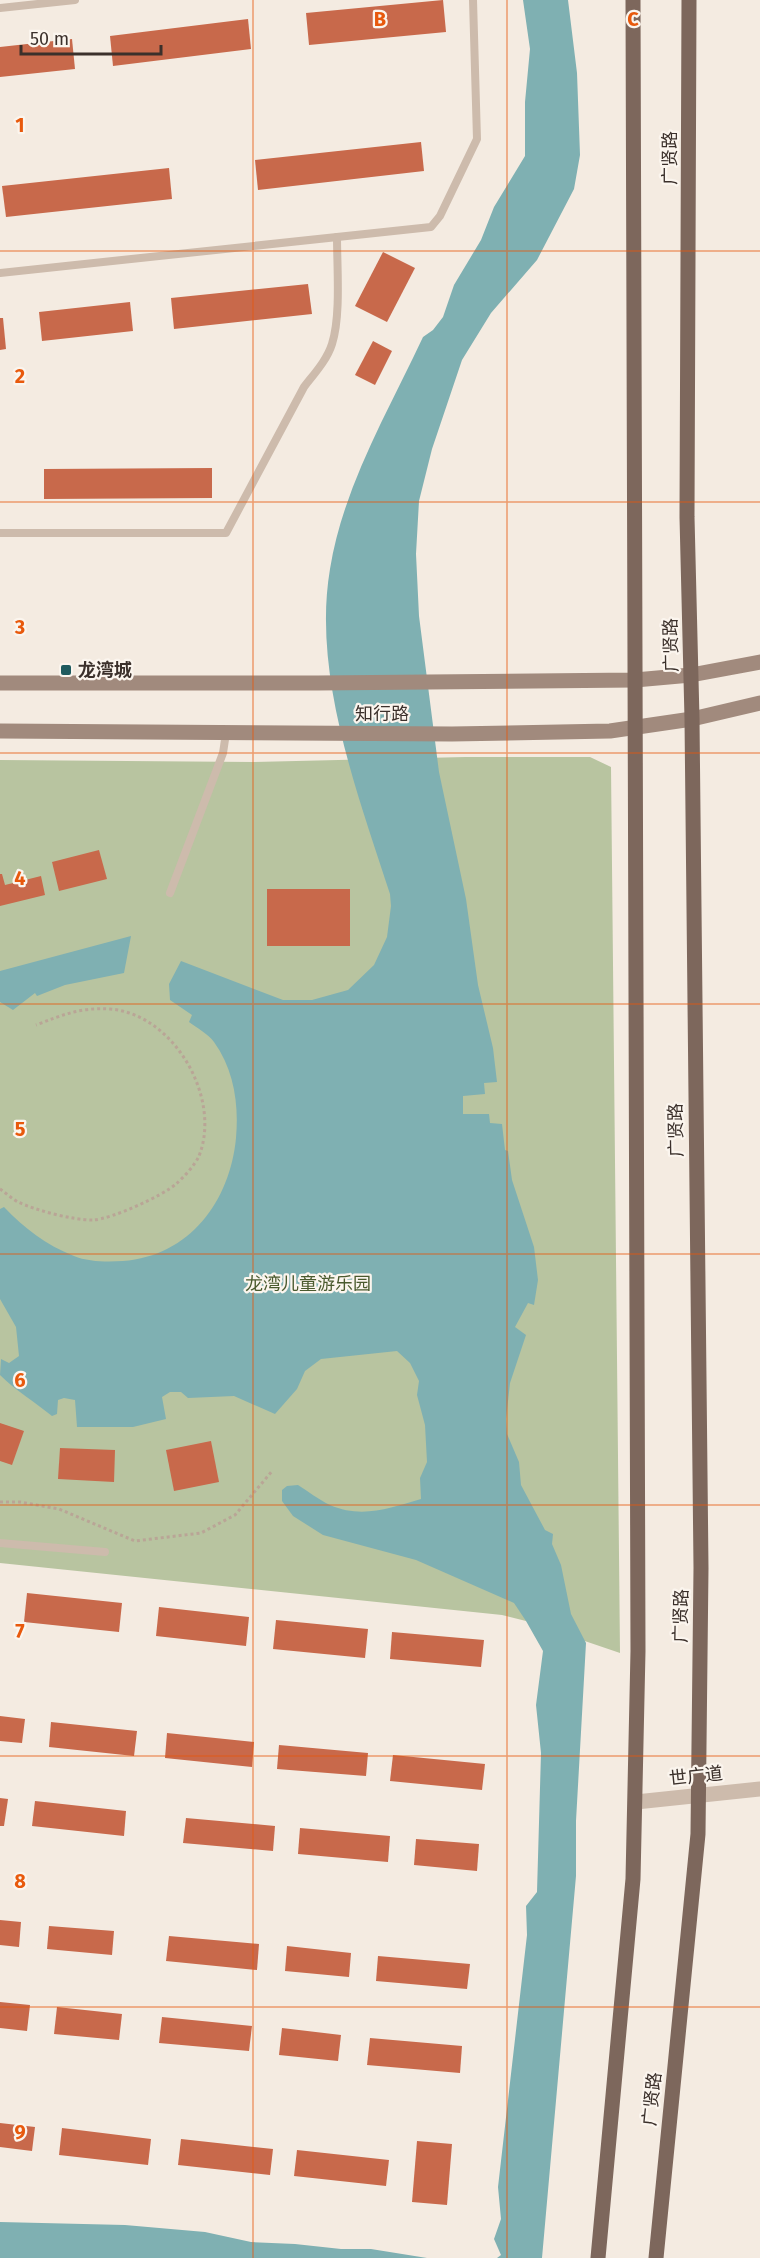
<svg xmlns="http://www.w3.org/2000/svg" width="760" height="2258" viewBox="0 0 760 2258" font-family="'Fira Sans','Noto Sans SC',sans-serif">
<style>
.green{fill:#b8c4a0}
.water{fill:#7fb0b2}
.building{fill:#c8694b}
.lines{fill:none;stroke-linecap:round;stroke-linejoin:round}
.path{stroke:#b9a596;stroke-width:3;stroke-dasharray:3 3;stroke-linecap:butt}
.service{stroke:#cdbbac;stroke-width:8}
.tertiary{stroke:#cdbbac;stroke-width:15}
.secondary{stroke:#a18a7d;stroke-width:15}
.primary{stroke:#7d675c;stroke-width:15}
.grid{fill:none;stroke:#e8590c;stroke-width:1.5;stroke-opacity:0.55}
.poi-dot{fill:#1f5a5e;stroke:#fbf5ee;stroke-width:2}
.labels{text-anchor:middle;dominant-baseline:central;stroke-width:4.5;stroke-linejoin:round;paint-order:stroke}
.street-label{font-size:18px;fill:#3b302b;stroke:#fbf5ee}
.poi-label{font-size:18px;font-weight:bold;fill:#3b302b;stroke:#fbf5ee;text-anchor:start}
.park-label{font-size:18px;fill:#4a5a2e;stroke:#fbf5ee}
.grid-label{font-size:20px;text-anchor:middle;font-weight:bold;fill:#e8590c;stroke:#fbf5ee;stroke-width:4.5;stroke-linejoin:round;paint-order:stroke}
</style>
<rect width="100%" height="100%" fill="#f4ebe1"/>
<!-- green -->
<polygon class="green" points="465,757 590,757 611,767 620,1653 526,1621 502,1615 0,1563 0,760 253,762"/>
<!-- water -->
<g class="water">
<path d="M523,0H568L577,73L580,155L574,189L537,260L491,313L462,360L432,449L419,501L416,554L419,616L439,772L466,899L478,985L493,1048L497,1082L484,1083L485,1094L463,1096V1114H489L490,1123L502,1124L505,1150L508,1151L512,1180L534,1247L538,1280L534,1305L528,1303L515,1327L526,1335L510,1383L506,1419L507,1434L519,1462L521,1485L545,1530L553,1534L552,1544L561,1565L571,1614L586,1643L576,1821V1876L542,2258H497L501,2255L494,2239L501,2219L498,2187L527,1935L526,1906L537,1892L541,1753L536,1705L543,1651L526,1621L514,1603L416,1560L323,1535L293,1516L282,1501V1490L287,1486L298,1485C308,1491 319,1500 330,1505C362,1519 390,1508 421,1499L420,1478L427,1462L425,1425L417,1395L419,1381L410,1363L397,1351L321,1359L305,1371L297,1389L275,1414L234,1396L188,1398L181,1392H170L162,1397L166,1419L133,1427H77L75,1400L64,1398L58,1400L57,1414L52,1416C35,1402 16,1391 0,1375L1,1359L9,1363L19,1356L16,1327L0,1299V1209L4,1207C24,1228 46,1245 74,1256C88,1262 108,1262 123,1261C190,1256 230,1201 236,1138C239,1104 234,1070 214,1042C208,1034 197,1028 189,1022L192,1015L170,1000L169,984L181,961L283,1000H312L348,990L374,965L387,937L391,906L390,894C358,795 312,675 330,569C343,487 388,412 423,337L433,330L443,317L454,285L481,240L494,207L525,156V102L530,49Z"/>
<polygon points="131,936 124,973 65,985 37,996 35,993 13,1010 0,1002 0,971"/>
<polygon points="0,2222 125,2225 205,2232 251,2242 295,2244 341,2249 371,2249 427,2258 0,2258"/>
</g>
<!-- building -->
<g class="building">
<polygon points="443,0 446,32 309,45 306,13"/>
<polygon points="248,19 251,49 113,66 110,36"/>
<polygon points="72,39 75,69 0,77 0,47"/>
<polygon points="421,142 424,171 258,190 255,160"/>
<polygon points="169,168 172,199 6,217 2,186"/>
<polygon points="383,252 415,268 387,322 355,306"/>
<polygon points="308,284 312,314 174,329 171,298"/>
<polygon points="130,302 133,331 42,341 39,312"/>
<polygon points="0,318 3,318 6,349 0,350"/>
<polygon points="373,341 392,351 375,385 355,375"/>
<polygon points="212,468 212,498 44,499 44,469"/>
<polygon points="99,850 107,879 59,891 52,862"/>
<polygon points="0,874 2,874 5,885 41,876 45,895 0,906"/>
<rect x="267" y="889" width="83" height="57"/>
<polygon points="0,1423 24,1431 12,1465 0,1461"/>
<polygon points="211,1441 219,1482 174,1491 166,1450"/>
<polygon points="60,1448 115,1450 114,1482 58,1479"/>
<polygon points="27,1593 122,1603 119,1632 24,1622"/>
<polygon points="159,1607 249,1617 246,1646 156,1636"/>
<polygon points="276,1620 368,1629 365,1658 273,1649"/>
<polygon points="392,1632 484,1640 481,1667 390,1659"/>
<polygon points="0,1716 25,1719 22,1743 0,1741"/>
<polygon points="51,1722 137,1731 134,1756 49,1747"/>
<polygon points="167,1733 254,1742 252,1767 165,1758"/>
<polygon points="279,1745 368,1753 366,1776 277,1769"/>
<polygon points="393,1755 485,1764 482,1790 390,1781"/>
<polygon points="0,1798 8,1799 4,1826 0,1826"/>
<polygon points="35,1801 126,1811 124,1836 32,1826"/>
<polygon points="186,1818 275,1826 273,1851 183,1843"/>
<polygon points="300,1828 390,1836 388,1862 298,1854"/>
<polygon points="416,1839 479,1844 477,1871 414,1865"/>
<polygon points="0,1920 21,1922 19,1947 0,1945"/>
<polygon points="49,1926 114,1931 112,1955 47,1949"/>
<polygon points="169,1936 259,1944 257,1970 166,1961"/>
<polygon points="287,1946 351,1953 349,1977 285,1971"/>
<polygon points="378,1956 470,1964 467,1989 376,1981"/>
<polygon points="0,2002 30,2005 27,2031 0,2028"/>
<polygon points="57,2007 122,2014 119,2040 54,2034"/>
<polygon points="162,2017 252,2026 249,2051 159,2043"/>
<polygon points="282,2028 341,2035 338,2061 279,2055"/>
<polygon points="370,2038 462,2046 460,2073 367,2065"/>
<polygon points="0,2123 35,2127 32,2151 0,2147"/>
<polygon points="62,2128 151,2139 148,2165 59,2155"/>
<polygon points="181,2139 273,2149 270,2175 178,2165"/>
<polygon points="417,2141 452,2144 447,2205 412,2202"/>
<polygon points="297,2150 389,2160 386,2186 294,2176"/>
</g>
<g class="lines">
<!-- path -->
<g class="path">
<path d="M0,1189C6,1193 12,1199 18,1202C38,1211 72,1220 93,1220C112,1219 162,1196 176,1184C183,1178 195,1165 199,1156C222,1098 174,1014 110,1009C81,1007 62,1015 36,1025"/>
<polyline points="0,1502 20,1502 59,1509 135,1541 201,1533 235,1515 273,1470"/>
</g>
<!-- service -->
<g class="service">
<polyline points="0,8 75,0"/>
<polyline points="0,273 431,227 440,216 477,139 473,0"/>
<path d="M0,533H226L304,387C314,374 327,360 332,344C341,316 337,268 337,237"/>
<polyline points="170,893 223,753 226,733"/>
<polyline points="0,1543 105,1552"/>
</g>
<!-- tertiary -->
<polyline class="tertiary" points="636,1802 760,1789"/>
<!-- secondary -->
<g class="secondary">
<polyline points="0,683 318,683 635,680 691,675 760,662"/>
<polyline points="0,731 452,734 610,731 692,719 760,703"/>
</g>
<!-- primary -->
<g class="primary">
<polyline points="598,2258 633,1879 638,1651 633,0"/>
<polyline points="656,2258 698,1834 701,1568 692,719 687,517 689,0"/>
</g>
</g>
<!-- grid -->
<path class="grid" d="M253,0V2258M507,0V2258M0,251H760M0,502H760M0,753H760M0,1004H760M0,1254H760M0,1505H760M0,1756H760M0,2007H760"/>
<!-- markers -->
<rect class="poi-dot" x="60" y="664" width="12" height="12" rx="3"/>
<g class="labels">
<!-- street labels -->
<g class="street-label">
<text transform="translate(670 158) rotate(-90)">广贤路</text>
<text transform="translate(671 645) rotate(-91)">广贤路</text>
<text x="382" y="714">知行路</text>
<text transform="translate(676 1130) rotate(-91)">广贤路</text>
<text transform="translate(681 1616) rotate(-89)">广贤路</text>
<text transform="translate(696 1776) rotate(-6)">世广道</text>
<text transform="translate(652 2099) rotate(-84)">广贤路</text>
</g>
<!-- poi labels -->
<g class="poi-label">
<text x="78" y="670">龙湾城</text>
</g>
<!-- park labels -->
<g class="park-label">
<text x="308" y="1284">龙湾儿童游乐园</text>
</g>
</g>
<g class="grid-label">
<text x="380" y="26">B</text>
<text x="633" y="26">C</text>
<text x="20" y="132">1</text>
<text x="20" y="383">2</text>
<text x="20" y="634">3</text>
<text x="20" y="885">4</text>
<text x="20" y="1136">5</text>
<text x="20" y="1387">6</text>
<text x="20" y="1638">7</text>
<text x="20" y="1888">8</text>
<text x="20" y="2139">9</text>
</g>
<!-- scale -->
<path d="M21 45v9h140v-9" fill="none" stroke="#3b302b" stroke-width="3"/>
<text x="30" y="45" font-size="18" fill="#3b302b" stroke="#fbf5ee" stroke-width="4.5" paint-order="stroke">50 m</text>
</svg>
